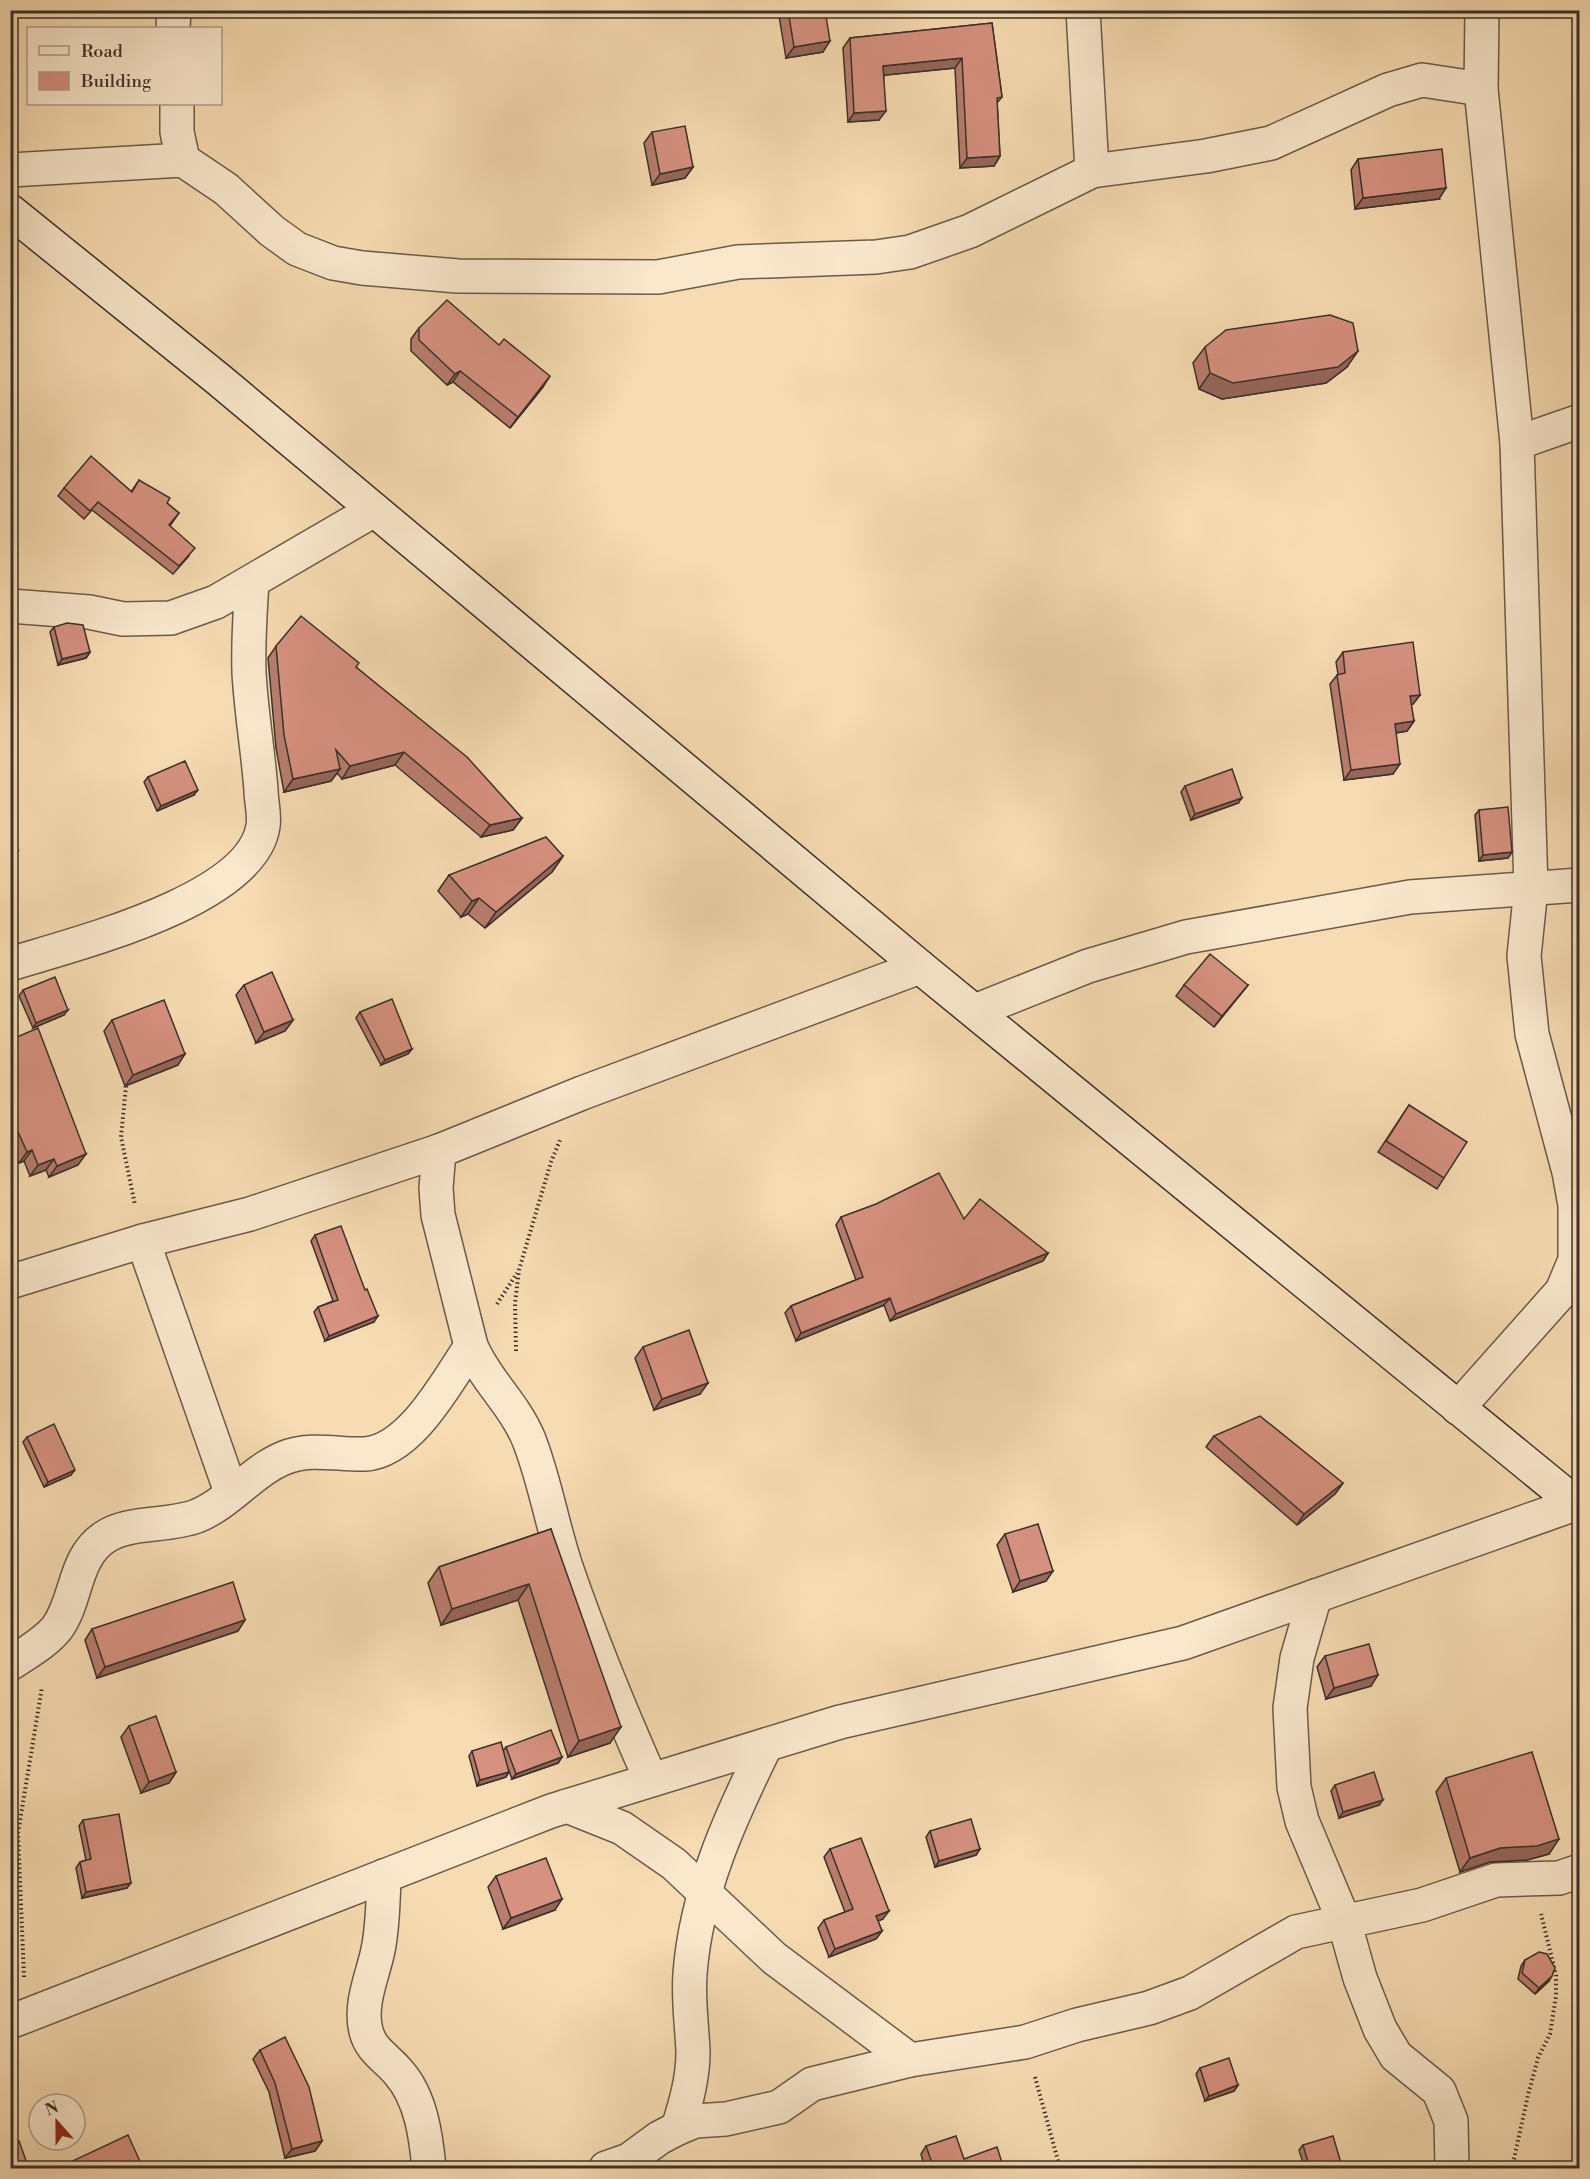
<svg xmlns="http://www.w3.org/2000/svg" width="1590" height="2179" viewBox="0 0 1590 2179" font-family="'Libre Bodoni',serif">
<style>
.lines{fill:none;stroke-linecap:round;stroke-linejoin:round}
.minor-casing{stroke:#6a5b4b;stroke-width:36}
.secondary-casing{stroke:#3b3029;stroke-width:36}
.path{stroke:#3b3029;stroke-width:4;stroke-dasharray:1.5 3;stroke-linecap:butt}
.minor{stroke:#fae8cd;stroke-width:33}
.secondary{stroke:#fae8cd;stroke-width:33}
.wall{fill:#b87d6e;stroke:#3b3029;stroke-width:1.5}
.shaded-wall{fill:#96665a;stroke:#3b3029;stroke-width:1.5}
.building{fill:#d69180;stroke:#3b3029;stroke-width:1.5}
</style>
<rect width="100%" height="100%" fill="#f7dbb2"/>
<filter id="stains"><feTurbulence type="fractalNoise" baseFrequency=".00333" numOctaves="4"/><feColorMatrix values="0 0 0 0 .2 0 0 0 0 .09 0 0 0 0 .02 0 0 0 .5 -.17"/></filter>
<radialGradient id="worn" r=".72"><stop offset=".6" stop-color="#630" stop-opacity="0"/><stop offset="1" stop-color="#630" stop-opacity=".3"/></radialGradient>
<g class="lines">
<!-- minor casing -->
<g class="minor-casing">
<g id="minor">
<polyline points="1083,10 1092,171"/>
<polyline points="173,28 174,10"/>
<polyline points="177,104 177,132 183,160"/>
<polyline points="10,170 183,160 226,189 272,231 297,249 333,263 362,268 458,276 658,277 738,262 876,257 910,252 970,231 1092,171 1206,156 1271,143 1388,90 1422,80 1481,89"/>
<polyline points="1517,443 1580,421"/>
<polyline points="10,606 89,612 123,619 171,618 216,602 374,510"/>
<path d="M10,964C74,944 252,901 263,826C265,815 261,801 261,790C258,750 251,711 249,672C248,642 250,612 252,582"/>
<polyline points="975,1011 1088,966 1186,937 1410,897 1580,885"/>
<path d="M439,1151L436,1188L438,1215L471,1346C485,1380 515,1405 529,1440C545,1481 552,1525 566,1567C591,1640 620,1710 651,1780"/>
<polyline points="143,1241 231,1492"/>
<polyline points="10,1282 143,1241 250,1214 439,1151 582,1093 920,967"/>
<polyline points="1458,1408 1562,1291 1575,1260 1575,1205 1569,1172 1532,1034 1524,956 1531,888 1517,443 1481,89 1482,10"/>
<polyline points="1315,1596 1297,1658 1290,1708 1294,1787 1302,1821 1344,1921 1360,1978 1380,2029 1396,2056 1439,2091 1451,2121 1452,2168"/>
<path d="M10,1664C26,1653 45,1643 57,1628C78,1599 73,1558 105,1537C128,1521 168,1527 197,1516C229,1503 252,1471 284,1458C310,1447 338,1455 365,1454C411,1451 448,1380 471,1346"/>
<polyline points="567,1806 622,1828 674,1864 774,1958 910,2060"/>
<path d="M384,1876C383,1901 383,1926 378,1950C373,1975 359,2004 366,2031C371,2051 387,2058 399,2073C421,2098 426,2136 429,2168"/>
<polyline points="10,2022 551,1811 840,1722 1183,1643 1575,1504"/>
<path d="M678,2128C686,2103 693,2078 693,2052C692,2026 688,2000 690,1974C696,1892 730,1818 766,1745"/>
<polyline points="606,2168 629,2160 659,2138 678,2128 695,2121 726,2119 779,2107 812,2084 910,2060 1025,2042 1077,2025 1149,2008 1190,1993 1296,1932 1422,1905 1496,1880 1559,1878 1580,1871"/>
</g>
</g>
<!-- secondary casing -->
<g class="secondary-casing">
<polyline id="secondary" points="10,211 218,379 920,967 1580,1507"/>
</g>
<!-- path -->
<g class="path">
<polyline points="126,1086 121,1137 135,1205"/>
<polyline points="497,1304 517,1273"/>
<polyline points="516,1351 515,1303 519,1270 551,1162 560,1140"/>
<polyline points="24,1977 18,1833 42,1687"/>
<polyline points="1035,2077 1060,2168"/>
<polyline points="1512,2168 1528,2095 1538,2058 1550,2034 1556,1996 1556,1975 1541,1914"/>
</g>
<!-- minor -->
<use href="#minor" class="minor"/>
<!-- secondary -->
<use href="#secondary" class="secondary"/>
</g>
<!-- wall -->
<g class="wall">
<polygon points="778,10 825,10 823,52 786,58"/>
<polygon points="992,23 1002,97 997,103 1000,156 994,166 960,168 955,68 884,75 879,120 848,122 843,48 850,38"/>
<polygon points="652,132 693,167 685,178 652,185 644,143"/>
<polygon points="1358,159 1439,199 1355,209 1351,170"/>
<polygon points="419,328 543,387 510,428 453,382 447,385 411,351 411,339"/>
<polygon points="1205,347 1347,367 1326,383 1222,399 1199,389 1193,363"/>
<polygon points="139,480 179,513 170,526 189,556 173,574 92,510 84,519 58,496 64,488 131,492"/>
<polygon points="54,627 90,652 86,658 58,665 50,632"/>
<polygon points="276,646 356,667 522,818 513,830 481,837 395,765 342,779 337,773 331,781 284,792 276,748 268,658"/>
<polygon points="1343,652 1420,695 1413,704 1411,705 1414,721 1407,731 1396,733 1393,774 1344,780 1330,684 1338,674 1336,662"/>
<polygon points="148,777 194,795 157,811 144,782"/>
<polygon points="1185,786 1238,803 1191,820 1181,792"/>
<polygon points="1479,810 1512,852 1508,858 1479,861 1475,815"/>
<polygon points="563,856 552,872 485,928 468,914 461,917 438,891 449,875"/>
<polygon points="244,985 293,1020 285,1031 256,1043 236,995"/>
<polygon points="1184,985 1248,985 1214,1027 1176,996"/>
<polygon points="23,990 64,1015 33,1028 19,996"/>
<polygon points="360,1012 412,1049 408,1054 381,1065 356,1018"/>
<polygon points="112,1020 178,1065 125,1086 104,1031"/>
<polygon points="10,1040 78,1165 49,1177 46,1170 30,1176 24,1161 19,1163 10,1143"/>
<polygon points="1409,1105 1444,1178 1437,1189 1378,1152"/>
<polygon points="841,1217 964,1219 1048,1253 1043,1261 890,1321 884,1305 796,1341 785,1313 791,1306 856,1280 836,1225"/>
<polygon points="315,1235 374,1322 325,1341 314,1312 318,1307 333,1301 311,1241"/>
<polygon points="643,1347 700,1394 654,1410 635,1358"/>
<polygon points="1214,1436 1343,1483 1335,1494 1297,1525 1206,1447"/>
<polygon points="27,1437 71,1475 44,1487 23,1442"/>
<polygon points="551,1529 610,1743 568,1757 518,1600 441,1625 428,1583 439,1567"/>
<polygon points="1005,1534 1046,1581 1013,1592 997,1545"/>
<polygon points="92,1629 238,1631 97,1678 85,1640"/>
<polygon points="1325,1656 1371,1686 1326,1699 1317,1667"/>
<polygon points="129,1726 176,1772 169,1783 141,1793 121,1737"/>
<polygon points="506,1747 562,1757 558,1763 512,1779 509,1771 506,1777 477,1786 469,1756 472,1751 503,1751"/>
<polygon points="1446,1778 1549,1854 1527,1860 1490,1862 1460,1872 1436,1792"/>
<polygon points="1335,1785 1379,1805 1339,1818 1331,1791"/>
<polygon points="83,1820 127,1888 82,1898 76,1868 80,1862 86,1860 79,1826"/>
<polygon points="930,1831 980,1849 976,1855 935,1867 926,1837"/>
<polygon points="830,1849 883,1919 878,1921 882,1931 876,1939 829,1957 818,1928 824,1920 845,1912 824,1857"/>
<polygon points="496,1876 555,1910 503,1929 488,1887"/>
<polygon points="1525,1960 1549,1981 1535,1994 1518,1979 1521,1966"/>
<polygon points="260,2050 322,2141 315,2151 285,2158 269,2092 253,2059"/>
<polygon points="1200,2068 1238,2085 1234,2091 1205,2101 1196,2074"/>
<polygon points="1303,2145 1341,2163 1337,2169 1305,2169 1299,2150"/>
<polygon points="926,2146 964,2159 1004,2169 925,2169 921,2154"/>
</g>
<!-- shaded-wall -->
<g class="shaded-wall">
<polygon points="830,41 823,52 786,58 794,47"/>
<polygon points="962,58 955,68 876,76 883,66"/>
<polygon points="886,111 879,120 848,122 854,113"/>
<polygon points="1000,156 994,166 960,168 967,158"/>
<polygon points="693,167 685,178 652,185 660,174"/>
<polygon points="1446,188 1439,199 1355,209 1363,198"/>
<polygon points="1358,351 1347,367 1326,383 1222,399 1199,389 1210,373"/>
<polygon points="460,371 453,382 447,385 455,374"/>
<polygon points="550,376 543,387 510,428 518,417"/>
<polygon points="90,652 86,658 58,665 62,659"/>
<polygon points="1420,695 1413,704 1403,706 1410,696"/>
<polygon points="1414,721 1407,731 1389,734 1395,724"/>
<polygon points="404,752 395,765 342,779 350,766"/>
<polygon points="1400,764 1393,774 1344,780 1351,770"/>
<polygon points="340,769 331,781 284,792 293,779"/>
<polygon points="198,790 194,795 157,811 161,806"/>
<polygon points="1242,798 1238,803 1191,820 1195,814"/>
<polygon points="522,818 513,830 481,837 490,825"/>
<polygon points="18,851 14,857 10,858 10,854"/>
<polygon points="1512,852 1508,858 1479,861 1483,855"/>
<polygon points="563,856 552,872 485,928 496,912"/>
<polygon points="479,898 468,914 461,917 472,901"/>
<polygon points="1248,985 1240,995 1214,1027 1222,1016"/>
<polygon points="68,1010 64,1015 33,1028 36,1023"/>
<polygon points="293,1020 285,1031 256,1043 264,1032"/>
<polygon points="412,1049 408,1054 381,1065 385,1060"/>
<polygon points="185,1054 178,1065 125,1086 133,1075"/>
<polygon points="32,1150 24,1161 19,1163 27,1152"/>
<polygon points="86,1154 78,1165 49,1177 57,1166"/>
<polygon points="54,1159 46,1170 30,1176 38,1165"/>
<polygon points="1048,1253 1043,1261 890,1321 896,1314"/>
<polygon points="890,1298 884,1305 796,1341 801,1333"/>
<polygon points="378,1316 374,1322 325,1341 329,1336"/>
<polygon points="708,1383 700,1394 654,1410 662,1399"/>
<polygon points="75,1470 71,1475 44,1487 48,1482"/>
<polygon points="1343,1483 1335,1494 1297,1525 1304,1514"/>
<polygon points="1053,1571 1046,1581 1013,1592 1020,1581"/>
<polygon points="529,1584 518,1600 441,1625 452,1609"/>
<polygon points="245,1620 238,1631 97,1678 105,1667"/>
<polygon points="1378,1675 1371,1686 1326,1699 1334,1688"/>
<polygon points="621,1727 610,1743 568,1757 579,1741"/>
<polygon points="562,1757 558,1763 512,1779 516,1774"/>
<polygon points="176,1772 169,1783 141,1793 149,1782"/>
<polygon points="509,1772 506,1777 477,1786 480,1780"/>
<polygon points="1383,1800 1379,1805 1339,1818 1343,1812"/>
<polygon points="1559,1839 1549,1854 1527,1860 1490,1862 1460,1872 1470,1858 1500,1848"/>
<polygon points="980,1849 976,1855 935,1867 939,1861"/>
<polygon points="131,1883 127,1888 82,1898 86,1892"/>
<polygon points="562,1899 555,1910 503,1929 511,1918"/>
<polygon points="889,1911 883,1919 870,1924 876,1916"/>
<polygon points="882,1931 876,1939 829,1957 835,1949"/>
<polygon points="1552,1976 1549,1981 1535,1994 1539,1988"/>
<polygon points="1238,2085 1234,2091 1205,2101 1209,2096"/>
<polygon points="322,2141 315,2151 285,2158 292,2149"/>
<polygon points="1341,2163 1337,2169 1323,2169"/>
</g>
<!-- building -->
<g class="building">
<polygon points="788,10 825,10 830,41 794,47"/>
<polygon points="992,23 1002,97 997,98 1000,156 967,158 962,58 883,66 886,111 854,113 850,38"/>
<polygon points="685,126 693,167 660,174 652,132"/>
<polygon points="1442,149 1446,188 1363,198 1358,159"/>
<polygon points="447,300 499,345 504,339 550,376 518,417 460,371 455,374 419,340 419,328"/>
<polygon points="1330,315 1353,323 1358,351 1338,367 1233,383 1210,373 1205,347 1226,330"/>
<polygon points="91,456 132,492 139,480 170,498 167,503 179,513 169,525 195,548 179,566 98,502 90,511 64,488"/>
<polygon points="301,616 359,663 356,667 467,757 522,818 490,825 404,752 350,766 336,750 340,769 293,779 284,735 276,646"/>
<polygon points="67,623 83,625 90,652 62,659 54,627"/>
<polygon points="1413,642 1420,695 1410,696 1414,721 1395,724 1400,764 1351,770 1337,675 1345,673 1343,652"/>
<polygon points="185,761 198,790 161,806 148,777"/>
<polygon points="1232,769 1242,798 1195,814 1185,786"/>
<polygon points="1508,807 1512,852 1483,855 1479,810"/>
<polygon points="10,830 18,851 10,854"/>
<polygon points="546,837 563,856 496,912 479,898 472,901 449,875"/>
<polygon points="1210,954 1248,985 1222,1016 1184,985"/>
<polygon points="272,972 293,1020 264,1032 244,985"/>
<polygon points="55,977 68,1010 36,1023 23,990"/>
<polygon points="392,999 412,1049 385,1060 360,1012"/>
<polygon points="164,1000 185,1054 133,1075 112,1020"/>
<polygon points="38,1028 86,1154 57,1166 54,1159 38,1165 32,1150 27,1152 10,1114 10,1040"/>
<polygon points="1409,1105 1467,1142 1444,1178 1386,1141"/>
<polygon points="939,1173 964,1219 980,1199 1048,1253 896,1314 890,1298 801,1333 791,1306 863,1277 841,1217 876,1204"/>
<polygon points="341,1226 365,1290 367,1289 378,1316 329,1336 318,1307 338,1300 315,1235"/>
<polygon points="689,1330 708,1383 662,1399 643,1347"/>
<polygon points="1260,1416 1343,1483 1304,1514 1214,1436"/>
<polygon points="54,1424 75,1470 48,1482 27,1437"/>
<polygon points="1038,1524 1053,1571 1020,1581 1005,1534"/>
<polygon points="551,1529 621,1727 579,1741 529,1584 452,1609 439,1567"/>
<polygon points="233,1582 245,1620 105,1667 92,1629"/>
<polygon points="1369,1644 1378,1675 1334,1688 1325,1656"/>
<polygon points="156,1716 176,1772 149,1782 129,1726"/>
<polygon points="551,1730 562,1757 516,1774 506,1747"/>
<polygon points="501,1742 509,1772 480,1780 472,1751"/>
<polygon points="1532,1752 1559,1839 1537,1846 1500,1848 1470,1858 1446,1778"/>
<polygon points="1374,1772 1383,1800 1343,1812 1335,1785"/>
<polygon points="119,1814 131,1883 86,1892 80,1862 91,1859 83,1820"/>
<polygon points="971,1819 980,1849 939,1861 930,1831"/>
<polygon points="861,1838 889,1911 876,1916 882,1931 835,1949 824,1920 853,1909 830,1849"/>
<polygon points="546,1858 562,1899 511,1918 496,1876"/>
<polygon points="1539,1952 1547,1954 1555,1968 1552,1976 1539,1988 1522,1973 1525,1960"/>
<polygon points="285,2037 309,2087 322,2141 292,2149 275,2083 260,2050"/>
<polygon points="1229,2058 1238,2085 1209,2096 1200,2068"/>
<polygon points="128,2135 143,2168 66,2169 64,2165"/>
<polygon points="956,2136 964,2159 997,2147 1004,2169 934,2169 926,2146"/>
<polygon points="1333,2136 1341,2163 1323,2169 1310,2169 1303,2145"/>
<polygon points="19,2141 29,2169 10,2169 10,2144"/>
</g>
<!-- margin -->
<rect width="1590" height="2179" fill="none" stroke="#f7dbb2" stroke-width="36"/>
<rect x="12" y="12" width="1566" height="2155" fill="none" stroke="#3b3029" stroke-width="3"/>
<rect x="18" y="18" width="1554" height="2143" fill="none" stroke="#3b3029" stroke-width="1.5"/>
<!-- legend -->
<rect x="27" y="27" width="195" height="78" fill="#fae8cd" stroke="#ae9e8b" stroke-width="1.5"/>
<rect x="39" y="46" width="30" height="9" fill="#fae8cd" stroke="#ae9e8b" stroke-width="1.5"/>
<text x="81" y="57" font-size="18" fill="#3b3029">Road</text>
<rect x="39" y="72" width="30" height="18" fill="#d69180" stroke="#ae9e8b" stroke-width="1.5"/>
<text x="81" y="87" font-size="18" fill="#3b3029">Building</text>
<!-- north arrow -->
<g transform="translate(57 2122) rotate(339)"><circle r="28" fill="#fae8cd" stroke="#ae9e8b" stroke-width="1.5"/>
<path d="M0-4.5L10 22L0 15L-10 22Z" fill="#8f2418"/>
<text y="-9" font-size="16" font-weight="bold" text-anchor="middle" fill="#3b3029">N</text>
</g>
<rect width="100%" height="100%" filter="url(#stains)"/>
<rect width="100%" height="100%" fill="url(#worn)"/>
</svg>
